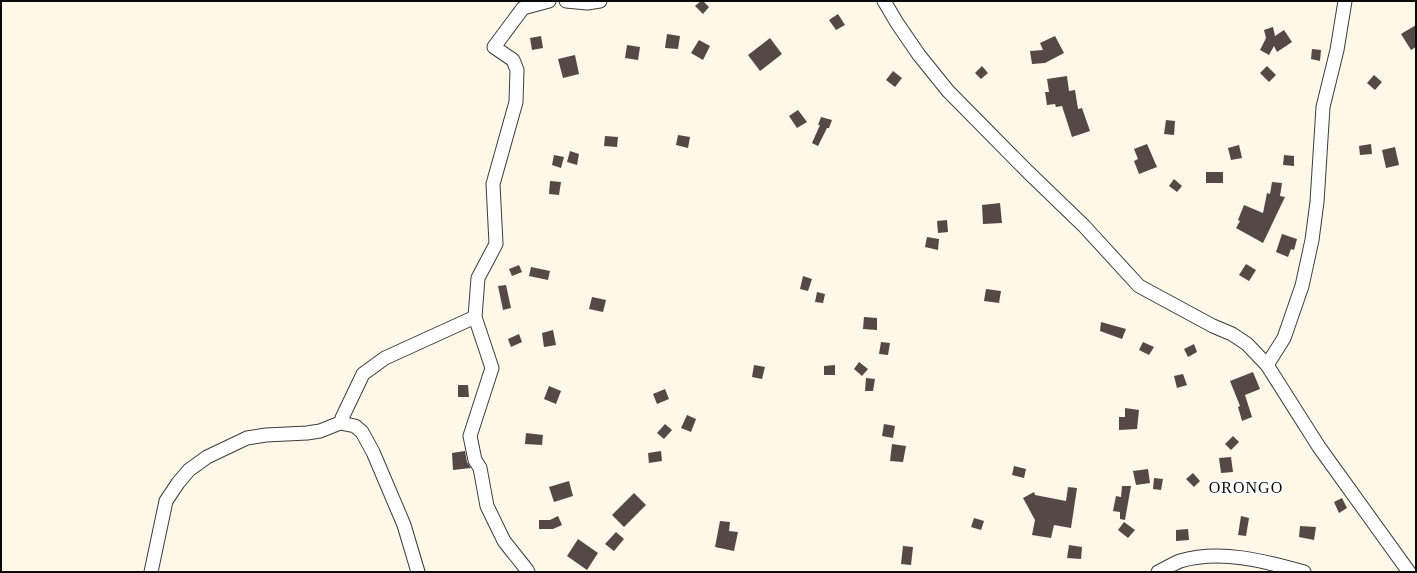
<svg xmlns="http://www.w3.org/2000/svg" width="1417" height="573" viewBox="0 0 1417 573" font-family="Georgia,serif">
<style>
.building{fill:#544946}
.lines{fill:none;stroke-linecap:round;stroke-linejoin:round}
.minor-casing{stroke:#3d3d3d;stroke-width:15}
.minor{stroke:#fff;stroke-width:13}
.labels{text-anchor:middle;dominant-baseline:central;stroke-width:4;stroke-linejoin:round;paint-order:stroke}
.quarter-label{font-size:16px;letter-spacing:1px;fill:#0a0a0a;stroke:#fff}
</style>
<rect width="100%" height="100%" fill="#fff7e8"/>
<!-- building -->
<g class="building">
<polygon points="701,1 703,1 709,7 703,14 695,6"/>
<polygon points="838,14 845,25 836,30 829,20"/>
<polygon points="1416,25 1416,47 1411,50 1401,34"/>
<polygon points="1273,27 1275,36 1284,30 1292,42 1277,52 1274,46 1269,55 1260,50 1266,38 1264,30"/>
<polygon points="667,34 680,36 678,49 665,48"/>
<polygon points="541,36 543,48 532,50 530,38"/>
<polygon points="1055,36 1064,53 1045,63 1032,64 1030,51 1043,50 1040,43"/>
<polygon points="770,38 782,54 760,71 748,55"/>
<polygon points="699,40 710,46 703,60 691,53"/>
<polygon points="627,45 640,47 638,60 625,58"/>
<polygon points="1312,49 1321,50 1320,61 1311,59"/>
<polygon points="575,55 579,74 563,78 558,59"/>
<polygon points="982,66 988,73 981,79 975,73"/>
<polygon points="1267,66 1276,75 1269,82 1260,73"/>
<polygon points="893,71 902,78 895,87 886,80"/>
<polygon points="1374,75 1382,82 1375,90 1367,83"/>
<polygon points="1067,76 1069,91 1075,90 1078,109 1082,108 1090,131 1072,137 1062,106 1056,107 1055,104 1047,105 1045,92 1049,92 1047,79"/>
<polygon points="798,110 807,122 797,128 789,116"/>
<polygon points="821,117 832,120 829,128 827,128 818,146 812,143 820,125 818,125"/>
<polygon points="1166,120 1175,121 1174,135 1164,134"/>
<polygon points="678,135 690,137 688,148 676,145"/>
<polygon points="605,136 618,137 617,147 604,146"/>
<polygon points="1147,144 1157,167 1139,174 1134,161 1138,159 1134,149"/>
<polygon points="1371,144 1372,154 1360,155 1359,146"/>
<polygon points="1239,145 1242,158 1231,160 1228,148"/>
<polygon points="1395,147 1399,165 1386,168 1382,150"/>
<polygon points="570,151 579,154 577,165 567,162"/>
<polygon points="554,155 564,157 561,168 552,165"/>
<polygon points="1284,155 1294,156 1294,166 1283,165"/>
<rect x="1206" y="172" width="17" height="11"/>
<polygon points="1174,179 1182,186 1177,192 1169,186"/>
<polygon points="550,181 561,182 559,195 549,194"/>
<polygon points="1272,182 1282,183 1280,196 1285,197 1263,243 1236,228 1240,221 1238,220 1244,205 1263,213 1267,193 1270,194"/>
<polygon points="1000,203 1002,223 983,224 982,205"/>
<polygon points="947,220 948,232 938,233 937,221"/>
<polygon points="1282,234 1297,239 1294,250 1291,249 1288,257 1276,252"/>
<polygon points="927,237 939,239 938,250 925,247"/>
<polygon points="1246,264 1256,270 1249,281 1239,275"/>
<polygon points="519,265 522,272 512,276 509,269"/>
<polygon points="531,267 550,271 548,280 529,276"/>
<polygon points="803,276 812,279 808,291 800,289"/>
<polygon points="506,285 511,308 503,310 498,286"/>
<polygon points="986,289 1001,291 999,303 984,301"/>
<polygon points="817,292 825,294 823,303 815,302"/>
<polygon points="592,297 606,300 603,312 589,309"/>
<polygon points="864,317 877,318 877,330 863,329"/>
<polygon points="1101,322 1126,329 1122,339 1100,331"/>
<polygon points="553,330 556,345 544,347 542,333"/>
<polygon points="519,334 522,342 511,347 508,339"/>
<polygon points="881,342 890,343 888,355 879,354"/>
<polygon points="1143,342 1154,347 1149,355 1139,350"/>
<polygon points="1194,344 1197,352 1188,357 1184,349"/>
<polygon points="859,362 868,369 862,376 854,369"/>
<polygon points="754,365 765,367 762,379 752,377"/>
<polygon points="835,365 835,375 824,375 824,366"/>
<polygon points="1253,372 1260,389 1245,395 1252,417 1242,421 1238,407 1240,406 1230,381"/>
<polygon points="1183,374 1187,385 1177,388 1174,376"/>
<polygon points="866,378 875,379 873,391 865,391"/>
<polygon points="458,385 468,385 469,397 458,397"/>
<polygon points="549,386 561,391 556,404 544,399"/>
<polygon points="665,389 669,399 657,404 653,394"/>
<polygon points="1125,408 1139,410 1137,429 1119,430 1119,417 1125,417"/>
<polygon points="687,415 696,419 691,432 681,428"/>
<polygon points="665,424 672,430 664,439 657,433"/>
<polygon points="884,424 895,426 893,438 882,436"/>
<polygon points="526,433 543,435 542,445 525,444"/>
<polygon points="1233,436 1239,442 1231,450 1225,444"/>
<polygon points="892,444 906,446 903,462 890,461"/>
<polygon points="465,451 467,462 471,468 453,470 452,453"/>
<polygon points="661,451 662,461 649,463 648,453"/>
<polygon points="1231,457 1233,472 1221,473 1219,458"/>
<polygon points="1014,466 1026,469 1024,478 1012,475"/>
<polygon points="1148,469 1150,483 1136,485 1133,471"/>
<polygon points="1193,473 1200,481 1194,487 1186,479"/>
<polygon points="1154,478 1163,479 1161,490 1153,489"/>
<polygon points="569,481 573,496 554,502 549,487"/>
<polygon points="1122,486 1131,486 1125,520 1120,519 1120,512 1113,511 1116,496 1121,497"/>
<polygon points="1068,487 1077,488 1071,528 1054,525 1051,538 1032,535 1035,520 1023,498 1034,492 1035,495 1066,501"/>
<polygon points="634,493 646,505 624,527 612,515"/>
<polygon points="1342,498 1347,508 1339,513 1334,502"/>
<polygon points="558,516 562,525 553,529 539,529 539,520 550,520"/>
<polygon points="1241,516 1249,518 1246,536 1238,535"/>
<polygon points="974,518 984,521 981,530 971,527"/>
<polygon points="720,521 730,522 729,531 738,532 734,551 715,547"/>
<polygon points="1124,522 1135,530 1128,538 1118,530"/>
<polygon points="1300,526 1316,527 1314,540 1299,537"/>
<polygon points="1188,529 1189,540 1176,541 1176,530"/>
<polygon points="616,532 624,539 614,551 605,544"/>
<polygon points="578,539 598,553 587,570 567,556"/>
<polygon points="1069,545 1082,547 1081,559 1067,558"/>
<polygon points="903,546 913,547 911,565 901,564"/>
</g>
<g class="lines">
<!-- minor casing -->
<g class="minor-casing">
<g id="minor">
<polyline points="566,1 587,3 600,1"/>
<polyline points="884,1 897,23 919,55 948,91 1028,172 1084,226 1139,286 1213,326 1232,334 1247,344 1267,365 1319,447 1409,572"/>
<polyline points="1267,365 1284,338 1302,286 1312,240 1317,202 1323,107 1337,50 1345,1"/>
<polyline points="342,418 363,374 385,358 475,317"/>
<polyline points="151,572 166,501 178,483 189,470 207,457 247,438 266,435 307,433 320,431 340,423 355,426 362,432 373,452 404,525 418,572"/>
<polyline points="528,572 527,570 504,541 487,506 480,468 475,460 470,436 492,368 475,317 478,278 496,244 493,184 516,102 517,70 513,60 494,47 523,8 549,1"/>
<path d="M1158,572C1166,568 1173,564 1180,561C1221,549 1264,561 1304,572"/>
</g>
</g>
<!-- minor -->
<use href="#minor" class="minor"/>
</g>
<g class="labels">
<!-- quarter labels -->
<g class="quarter-label">
<text x="1246" y="487">ORONGO</text>
</g>
</g>
<!-- border -->
<rect width="1417" height="573" fill="none" stroke="#0a0a0a" stroke-width="4"/>
</svg>
